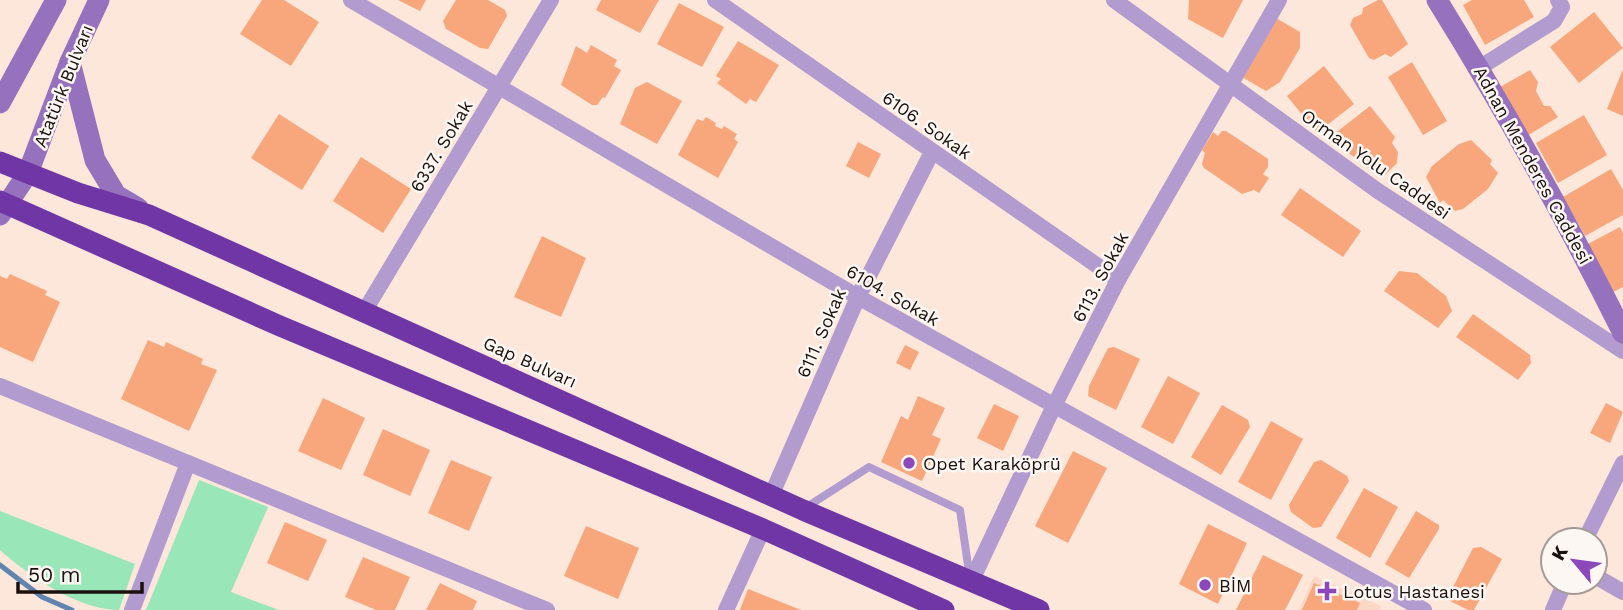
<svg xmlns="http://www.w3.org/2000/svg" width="1623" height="610" viewBox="0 0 1623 610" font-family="'Work Sans',sans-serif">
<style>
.built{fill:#fbd8c5}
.green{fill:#99e6b9}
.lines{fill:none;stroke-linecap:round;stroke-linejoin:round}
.stream{stroke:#5f84b0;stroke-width:5}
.building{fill:#f7a77b}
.lane{stroke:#b29bce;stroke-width:8}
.street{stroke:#b29bce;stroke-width:16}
.secondary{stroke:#9672be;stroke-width:21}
.highway{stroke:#7036a5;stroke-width:21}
.poi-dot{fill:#8c47bb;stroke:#fdf7f4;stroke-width:2.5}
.labels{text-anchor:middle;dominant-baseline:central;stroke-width:5;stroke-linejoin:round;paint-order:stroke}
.street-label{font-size:18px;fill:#1b110c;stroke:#fdf7f4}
.poi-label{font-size:18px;fill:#1b110c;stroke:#fdf7f4;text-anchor:start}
</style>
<rect width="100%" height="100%" fill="#fde6da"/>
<!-- built -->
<polygon class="built" points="1314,576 1381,606 1380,610 1299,610"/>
<!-- green -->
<g class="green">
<polygon points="199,480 268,507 231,592 279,610 146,610"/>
<path d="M0,511L135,564L119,610C78,610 29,576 0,550Z"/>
</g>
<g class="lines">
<!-- stream -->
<polyline class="stream" points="0,565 42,597 72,610"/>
</g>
<!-- building -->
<g class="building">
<polygon points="262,0 284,0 319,22 291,66 240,34"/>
<polygon points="398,0 426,0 420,11"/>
<polygon points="456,0 488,0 505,10 507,16 488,49 480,48 446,29 443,21"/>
<polygon points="601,0 659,0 640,33 596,10"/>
<polygon points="1189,0 1243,0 1223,38 1188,19"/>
<polygon points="1378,0 1382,0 1408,44 1391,57 1385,54 1374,60 1369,58 1350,25 1353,18 1362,14 1363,8"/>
<polygon points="1472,0 1524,0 1534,17 1485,45 1463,5"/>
<polygon points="679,3 724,27 702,67 657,44"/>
<polygon points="1594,12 1623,48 1579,83 1550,47"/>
<polygon points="1276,18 1300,32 1300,48 1280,82 1266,91 1242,77"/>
<polygon points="738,41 779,65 756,102 750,99 746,104 717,83 721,79 716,76"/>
<polygon points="591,45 617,60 614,66 621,70 605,98 603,97 597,105 592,105 561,85 576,46 587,53"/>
<polygon points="1412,62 1447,121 1423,135 1388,77"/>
<polygon points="1324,66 1354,104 1317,133 1287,96"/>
<polygon points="1623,69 1623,116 1607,109"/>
<polygon points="1530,70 1538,82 1536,91 1544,106 1550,106 1558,117 1522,139 1493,91"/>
<polygon points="647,82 682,101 657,144 620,124 635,88"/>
<polygon points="1370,106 1395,137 1392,143 1398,152 1397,163 1385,175 1371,170 1329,138"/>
<polygon points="279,114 329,146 302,190 251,158"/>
<polygon points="1584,115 1607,155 1558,183 1536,143"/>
<polygon points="706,117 716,123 715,126 722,129 724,126 737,134 734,139 738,142 718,178 678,155 697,119 703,121"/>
<polygon points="1222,131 1226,131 1268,159 1268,167 1263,174 1269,178 1259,193 1254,190 1242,194 1204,168 1202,164 1205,153 1202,150 1213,132 1218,136"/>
<polygon points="1471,140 1492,160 1490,164 1498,173 1488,189 1463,209 1455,211 1443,200 1440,203 1426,177 1432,166 1459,144"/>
<polygon points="858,142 881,154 869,178 846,166"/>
<polygon points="361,157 411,189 383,233 333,201"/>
<polygon points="1611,169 1623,190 1623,215 1585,236 1563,197"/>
<polygon points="1300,188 1361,231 1343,257 1281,215"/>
<polygon points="1620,227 1623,233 1623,287 1611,293 1586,245"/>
<polygon points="542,236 586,258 561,317 514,297"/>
<polygon points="1399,271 1417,273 1446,296 1452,311 1438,328 1384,291"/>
<polygon points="10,274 47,291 45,295 60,302 33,362 0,347 0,276 7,279"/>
<polygon points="1473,314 1530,355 1531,363 1518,380 1456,337"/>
<polygon points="148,340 164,347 166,342 203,359 201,364 217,370 189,431 121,399"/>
<polygon points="905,345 919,352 910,370 896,363"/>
<polygon points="1114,347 1140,359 1116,410 1088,396 1089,386 1108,348"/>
<polygon points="1168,376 1200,393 1173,444 1141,427"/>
<polygon points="918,396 945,408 932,435 941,439 922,481 881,462 901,416 908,420"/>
<polygon points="323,398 365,418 341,470 298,451"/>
<polygon points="1606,403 1623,412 1610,443 1590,433"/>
<polygon points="994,404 1019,416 1003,451 977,438"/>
<polygon points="1222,405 1248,420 1250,427 1221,475 1191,457"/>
<polygon points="1271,421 1303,439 1271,500 1238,482"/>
<polygon points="383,429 430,450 410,496 363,475"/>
<polygon points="1073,451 1107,468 1068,543 1035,526"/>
<polygon points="451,460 492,477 469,531 428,513"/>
<polygon points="1321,460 1347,476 1349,481 1321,527 1313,528 1291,512 1289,505 1314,462"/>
<polygon points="1364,488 1398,507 1370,558 1336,538"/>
<polygon points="1416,511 1439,525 1439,529 1409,578 1385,564"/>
<polygon points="285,522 327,540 308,581 267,563"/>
<polygon points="1208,524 1247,543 1218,604 1179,584"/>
<polygon points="586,526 639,548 618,599 564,576"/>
<polygon points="1481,547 1502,559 1474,610 1468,610 1450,601 1449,595 1473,548"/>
<polygon points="1263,555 1303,575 1285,610 1236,610"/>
<polygon points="363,557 410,577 395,610 376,610 345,597"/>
<polygon points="440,583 477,601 473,610 426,610"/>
<polygon points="1314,583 1360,603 1357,610 1302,610"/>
<polygon points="748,589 801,610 740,610"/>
</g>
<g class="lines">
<!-- lane -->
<polyline class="lane" points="805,508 869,467 960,510 970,579"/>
<!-- street -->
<g class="street">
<polyline points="351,0 858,297 1424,610"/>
<polyline points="715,0 1118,280"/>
<polyline points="1114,0 1378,191 1623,351"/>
<polyline points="1479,68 1554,21 1562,7 1558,0"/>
<polyline points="364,312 551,0"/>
<polyline points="0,386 547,610"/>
<polyline points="771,496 858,297 932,152"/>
<polyline points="1585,540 1623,463"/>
<polyline points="1595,576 1623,592"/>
<polyline points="971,582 1053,408 1118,280 1279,0"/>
<polyline points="132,610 188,463"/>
<polyline points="726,610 763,529"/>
<polyline points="1553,610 1565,582"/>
</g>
<!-- secondary -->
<g class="secondary">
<path d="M1437,0C1504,108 1566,219 1623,333"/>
<polyline points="70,62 95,160 116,195 138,208"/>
<polyline points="0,103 56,0"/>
<polyline points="0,215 28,173 70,62 99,0"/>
</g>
<!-- highway -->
<g class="highway">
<polyline points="0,162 78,193 149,215 803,510 1039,610"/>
<polyline points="0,201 280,326 763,529 944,610"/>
</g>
</g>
<!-- markers -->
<g class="poi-dot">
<circle cx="909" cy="463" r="7"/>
<circle cx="1205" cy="585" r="7"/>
<path d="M1323.5 580.5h7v7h7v7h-7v7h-7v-7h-7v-7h7z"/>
</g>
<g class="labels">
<!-- street labels -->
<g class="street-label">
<text transform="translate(63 86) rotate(-68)">Atatürk Bulvarı</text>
<text transform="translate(927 125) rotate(35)">6106. Sokak</text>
<text transform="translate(441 146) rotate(-59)">6337. Sokak</text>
<text transform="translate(1376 164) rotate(35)">Orman Yolu Caddesi</text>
<text transform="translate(1533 165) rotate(61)">Adnan Menderes Caddesi</text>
<text transform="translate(1100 277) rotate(-62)">6113. Sokak</text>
<text transform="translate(893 295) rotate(30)">6104. Sokak</text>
<text transform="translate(821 333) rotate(-66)">6111. Sokak</text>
<text transform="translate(530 362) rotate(24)">Gap Bulvarı</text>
</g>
<!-- poi labels -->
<g class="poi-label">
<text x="923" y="463">Opet Karaköprü</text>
<text x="1219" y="585">BİM</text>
<text x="1343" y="591">Lotus Hastanesi</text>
</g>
</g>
<!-- north arrow -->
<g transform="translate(1574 561) rotate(299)"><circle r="33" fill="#fdf7f4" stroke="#a39b97" stroke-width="2"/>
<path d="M0-5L12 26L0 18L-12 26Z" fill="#8c47bb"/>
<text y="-10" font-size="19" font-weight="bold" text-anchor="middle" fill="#1b110c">K</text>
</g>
<!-- scale -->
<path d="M18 582v10h124v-10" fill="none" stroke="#1b110c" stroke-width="3.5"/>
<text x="28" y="582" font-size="21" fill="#1b110c" stroke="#fdf7f4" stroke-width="5" paint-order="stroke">50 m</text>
</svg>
